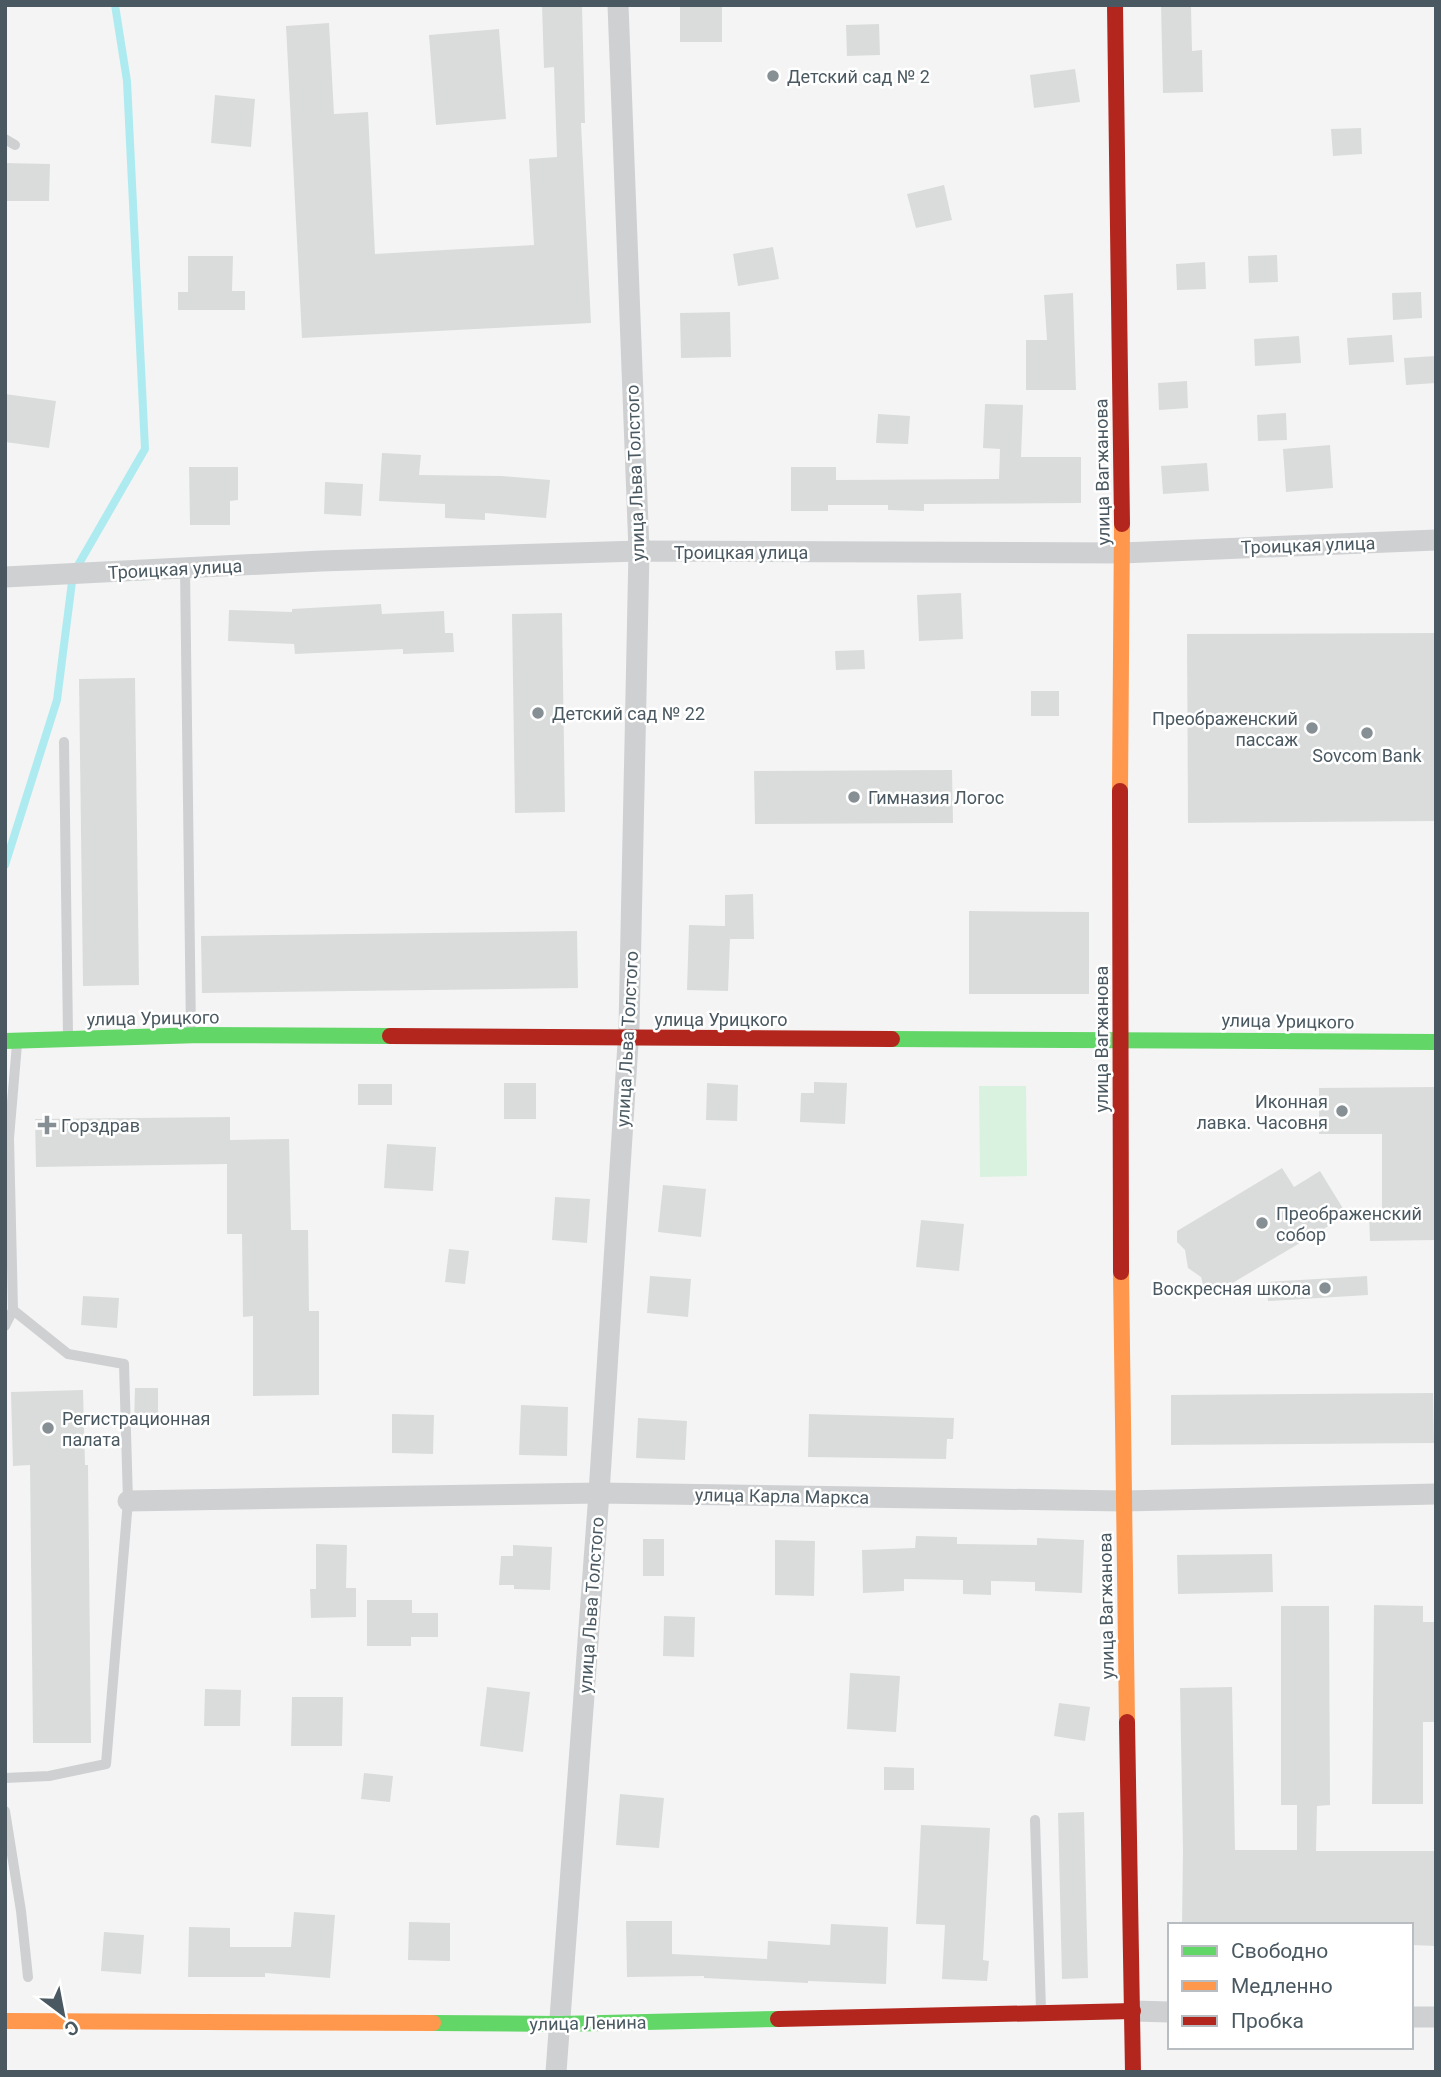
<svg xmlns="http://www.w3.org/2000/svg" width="1441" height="2077" viewBox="0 0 1441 2077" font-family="Roboto,sans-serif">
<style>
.green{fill:#d9f2df}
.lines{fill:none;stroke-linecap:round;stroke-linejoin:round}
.stream{stroke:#aeebf0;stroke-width:8}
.building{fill:#dadcdc}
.lane{stroke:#ced0d2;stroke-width:10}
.street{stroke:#ced0d2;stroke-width:21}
.fast{stroke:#63d668;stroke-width:16}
.slow{stroke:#ff974d;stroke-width:16}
.jam{stroke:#b3261e;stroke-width:16}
.poi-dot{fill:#868f94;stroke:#fff;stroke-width:2.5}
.labels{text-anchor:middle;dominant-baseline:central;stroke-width:5;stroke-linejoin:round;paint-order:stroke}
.poi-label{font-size:18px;fill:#4a5961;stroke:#fff;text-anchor:start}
.street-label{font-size:18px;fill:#4a5961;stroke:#fff}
</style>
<rect width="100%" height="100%" fill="#f4f4f4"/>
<!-- green -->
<polygon class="green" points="979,1086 1026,1086 1027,1176 980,1177"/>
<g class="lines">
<!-- stream -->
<polyline class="stream" points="5,865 57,700 73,574 145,449 127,81 115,5"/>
</g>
<!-- building -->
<g class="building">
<polygon points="542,5 582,5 585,123 581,123 591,323 302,338 286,26 329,23 334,114 368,112 375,254 534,245 529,159 557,157 554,67 544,68"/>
<rect x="680" y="5" width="42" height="37"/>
<polygon points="1161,5 1191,5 1192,51 1202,50 1203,92 1163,93"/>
<polygon points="879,24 880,55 847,56 846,25"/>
<polygon points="499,29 506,119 436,125 429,35"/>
<polygon points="1075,69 1080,102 1034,108 1030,75"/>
<polygon points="215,95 255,99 251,147 211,143"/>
<polygon points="1361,128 1362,154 1333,156 1331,129"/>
<polygon points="5,163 50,164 49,201 5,201"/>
<polygon points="944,185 952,220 916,228 907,194"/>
<polygon points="773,247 779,279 738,286 733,254"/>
<polygon points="1277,255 1278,282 1249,283 1248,256"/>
<polygon points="188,256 233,256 232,291 245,291 245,310 178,310 178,292 188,292"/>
<polygon points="1205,262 1206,289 1177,290 1176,264"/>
<polygon points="1421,292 1422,318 1393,320 1392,293"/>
<polygon points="1073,293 1076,390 1026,390 1026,340 1047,340 1044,295"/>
<polygon points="730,312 731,357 681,358 680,313"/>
<polygon points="1392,335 1394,362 1349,365 1347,338"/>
<polygon points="1299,336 1301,363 1255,366 1254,339"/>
<polygon points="1436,356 1436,383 1406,385 1404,358"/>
<polygon points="1187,381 1188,408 1159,410 1158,383"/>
<polygon points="5,394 56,401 49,448 5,442"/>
<polygon points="985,404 1023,405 1021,457 1081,457 1081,503 924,504 924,511 888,510 888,505 828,505 828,511 791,511 791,467 836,467 836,480 999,479 1000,449 983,448"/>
<polygon points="1286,413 1287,440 1258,441 1257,415"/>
<polygon points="878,414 910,416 908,444 876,443"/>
<polygon points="1330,445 1333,488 1286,492 1283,449"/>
<polygon points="382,453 421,455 419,475 502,476 550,480 546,518 485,513 485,520 445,518 445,504 379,501"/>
<polygon points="1207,463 1209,491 1163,494 1161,466"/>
<polygon points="189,467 238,467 238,500 230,501 230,525 190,525"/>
<polygon points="325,482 363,484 361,516 324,514"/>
<polygon points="961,593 963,639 919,641 917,595"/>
<polygon points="381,604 382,614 444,611 445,633 453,633 454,652 403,654 403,649 295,654 294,644 228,641 229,610 292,612 292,609"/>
<polygon points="562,613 565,812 515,813 512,614"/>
<polygon points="1436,633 1436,821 1188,823 1187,634"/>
<polygon points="864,650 865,669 836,670 835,651"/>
<polygon points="135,678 139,985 83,986 79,679"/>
<rect x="1031" y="691" width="28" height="25"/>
<polygon points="952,770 953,823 755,824 754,771"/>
<polygon points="753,894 754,939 730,939 728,991 687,990 689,925 725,926 725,895"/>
<polygon points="969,911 1089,912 1089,994 969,994"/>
<polygon points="577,931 578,988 202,993 201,936"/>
<polygon points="814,1082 847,1083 845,1124 800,1122 801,1093 814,1093"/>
<rect x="504" y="1083" width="32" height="36"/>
<polygon points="707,1083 738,1085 737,1121 706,1120"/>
<rect x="358" y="1084" width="34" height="21"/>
<polygon points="1436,1087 1436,1240 1370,1241 1369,1214 1382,1213 1382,1134 1319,1134 1319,1088"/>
<polygon points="230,1117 230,1140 289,1139 291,1230 308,1230 309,1311 319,1311 319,1395 253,1396 253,1316 243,1317 242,1234 227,1234 227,1164 36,1167 35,1119"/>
<polygon points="387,1144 436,1147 433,1191 384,1188"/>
<polygon points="1282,1168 1294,1187 1320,1171 1347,1215 1214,1294 1204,1288 1201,1277 1188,1268 1185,1250 1177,1242 1177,1231"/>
<polygon points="663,1185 706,1189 701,1237 658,1232"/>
<polygon points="555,1197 590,1199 587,1243 552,1240"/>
<polygon points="921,1220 964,1224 959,1271 916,1267"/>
<polygon points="449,1249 469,1251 465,1284 445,1282"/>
<polygon points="650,1276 691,1279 688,1317 647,1313"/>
<polygon points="1367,1276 1368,1295 1268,1301 1266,1282"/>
<polygon points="83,1296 119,1298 117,1328 81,1325"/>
<polygon points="135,1388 158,1388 158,1425 134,1424"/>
<polygon points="83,1390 85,1465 88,1465 91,1743 33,1743 30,1465 13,1466 11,1392"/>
<polygon points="1433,1393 1434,1443 1171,1445 1171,1395"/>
<polygon points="521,1405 568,1407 567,1456 519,1455"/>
<polygon points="392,1414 434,1415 433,1454 392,1453"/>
<polygon points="809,1414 954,1418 953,1439 947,1439 946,1459 808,1457"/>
<polygon points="638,1418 687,1421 685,1460 636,1458"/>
<polygon points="916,1536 957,1537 957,1544 1037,1545 1037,1538 1084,1540 1082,1593 1035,1591 1035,1582 991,1581 991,1595 963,1594 963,1580 904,1579 904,1591 863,1593 862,1550 915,1548"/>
<rect x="643" y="1539" width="21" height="37"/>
<polygon points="775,1540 815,1541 814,1596 775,1595"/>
<polygon points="316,1544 347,1545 346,1588 356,1588 356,1617 311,1618 310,1589 316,1589"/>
<polygon points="513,1545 552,1547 550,1590 514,1589 514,1585 499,1585 501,1556 513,1556"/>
<polygon points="1272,1554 1273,1592 1178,1594 1177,1555"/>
<polygon points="367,1600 412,1600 412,1613 438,1613 438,1637 411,1637 411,1646 367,1646"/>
<polygon points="1374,1605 1423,1606 1423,1622 1436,1622 1436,1722 1423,1722 1423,1804 1372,1804"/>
<polygon points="1281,1606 1329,1606 1330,1805 1317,1806 1316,1851 1436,1851 1436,1946 1411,1945 1411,1925 1182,1925 1183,1850 1180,1688 1232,1687 1235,1850 1297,1850 1297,1805 1281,1805"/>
<polygon points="664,1616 695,1617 694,1657 663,1656"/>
<polygon points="850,1673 900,1676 896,1732 847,1729"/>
<polygon points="487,1687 530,1692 523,1752 480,1746"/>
<polygon points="205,1689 241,1690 240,1726 204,1726"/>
<polygon points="292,1697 343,1697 342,1746 291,1746"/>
<polygon points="1059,1703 1090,1707 1085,1741 1054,1736"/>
<polygon points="884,1767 914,1768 914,1790 884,1790"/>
<polygon points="364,1773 393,1776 390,1802 361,1799"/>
<polygon points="620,1794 664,1798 659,1848 616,1845"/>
<polygon points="1084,1812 1088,1978 1062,1979 1058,1813"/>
<polygon points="921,1825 990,1828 983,1960 989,1961 987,1981 942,1979 945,1925 916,1924"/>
<polygon points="294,1912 335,1915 330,1978 265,1973 265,1977 188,1977 189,1927 230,1928 230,1947 291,1947"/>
<polygon points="626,1921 672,1921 672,1954 767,1959 768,1941 830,1945 831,1924 888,1927 886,1984 808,1981 808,1983 704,1978 704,1976 627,1977"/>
<polygon points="409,1922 450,1923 450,1961 408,1960"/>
<polygon points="104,1932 144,1935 141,1974 101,1971"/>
</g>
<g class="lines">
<!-- lane -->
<g class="lane">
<polyline points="5,139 15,145"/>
<polyline points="185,568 191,1033"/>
<polyline points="64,742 68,1036"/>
<polyline points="5,1326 13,1310 9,1138 17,1044"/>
<polyline points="5,1778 49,1776 106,1764 128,1501 124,1364 68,1354 13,1310"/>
<polyline points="5,1811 21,1911 28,1977"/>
<polyline points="1035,1820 1041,2010"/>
</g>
<!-- street -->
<g class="street">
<polyline points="5,577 321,561 639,551 1122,553 1436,540"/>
<polyline points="128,1501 599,1493 1123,1501 1436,1494"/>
<polyline points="1133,2011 1170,2012"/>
<polyline points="1411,2017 1436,2017"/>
<polyline points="556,2072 599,1493 629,1028 639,551 618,5"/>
</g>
<!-- fast -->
<g class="fast">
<polyline points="892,1039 1436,1042"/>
<polyline points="5,1041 201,1035 390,1036"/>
<polyline points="433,2023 560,2024 778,2019"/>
</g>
<!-- slow -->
<g class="slow">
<polyline points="1120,791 1122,524"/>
<polyline points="1121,1272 1127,1722"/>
<polyline points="5,2021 433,2023"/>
</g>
<!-- jam -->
<g class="jam">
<polyline points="1115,5 1122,524"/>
<polyline points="1120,791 1121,1272"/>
<polyline points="390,1036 892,1039"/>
<polyline points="1127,1722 1133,2072"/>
<polyline points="778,2019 1133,2011"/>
</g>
</g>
<!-- markers -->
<g class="poi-dot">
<circle cx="773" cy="76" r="7"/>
<circle cx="538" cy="713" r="7"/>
<circle cx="1312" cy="728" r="7"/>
<circle cx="1367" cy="733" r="7"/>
<circle cx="854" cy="797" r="7"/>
<circle cx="1342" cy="1111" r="7"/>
<path d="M43.5 1114.5h7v7h7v7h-7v7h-7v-7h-7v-7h7z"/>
<circle cx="1262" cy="1223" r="7"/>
<circle cx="1325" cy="1288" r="7"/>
<circle cx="48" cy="1428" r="7"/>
</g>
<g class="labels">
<!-- poi labels -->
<g class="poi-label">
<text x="787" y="76">Детский сад № 2</text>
<text x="552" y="713">Детский сад № 22</text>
<text x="1298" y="718" text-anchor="end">Преображенский<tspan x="1298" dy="21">пассаж</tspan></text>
<text x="1367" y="755" text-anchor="middle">Sovcom Bank</text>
<text x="868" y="797">Гимназия Логос</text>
<text x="1328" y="1101" text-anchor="end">Иконная<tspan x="1328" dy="21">лавка. Часовня</tspan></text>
<text x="61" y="1125">Горздрав</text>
<text x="1276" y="1213">Преображенский<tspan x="1276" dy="21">собор</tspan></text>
<text x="1311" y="1288" text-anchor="end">Воскресная школа</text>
<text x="62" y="1418">Регистрационная<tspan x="62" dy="21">палата</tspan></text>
</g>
<!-- street labels -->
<g class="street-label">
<text transform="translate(1102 472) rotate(-91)">улица Вагжанова</text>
<text transform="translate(635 473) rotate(-92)">улица Льва Толстого</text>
<text transform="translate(1308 545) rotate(-2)">Троицкая улица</text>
<text x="741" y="552">Троицкая улица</text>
<text transform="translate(175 569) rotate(-3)">Троицкая улица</text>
<text transform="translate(153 1018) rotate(-1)">улица Урицкого</text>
<text x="721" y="1019">улица Урицкого</text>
<text transform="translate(1288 1021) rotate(1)">улица Урицкого</text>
<text transform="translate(627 1039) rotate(-87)">улица Льва Толстого</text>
<text transform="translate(1101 1039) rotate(-90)">улица Вагжанова</text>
<text transform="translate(782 1496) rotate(1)">улица Карла Маркса</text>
<text transform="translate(591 1605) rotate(-86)">улица Льва Толстого</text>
<text transform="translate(1106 1606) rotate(-91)">улица Вагжанова</text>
<text transform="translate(588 2023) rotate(-1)">улица Ленина</text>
</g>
</g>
<!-- border -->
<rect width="1441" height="2077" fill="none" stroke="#4a5961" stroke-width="14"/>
<!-- legend -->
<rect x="1168" y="1923" width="245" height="126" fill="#ffffff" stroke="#b7bdc0" stroke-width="2"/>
<rect x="1182" y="1946" width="35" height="10" fill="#63d668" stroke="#b7bdc0" stroke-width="2"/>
<text x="1231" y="1958" font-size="21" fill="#4a5961">Свободно</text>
<rect x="1182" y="1981" width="35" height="10" fill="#ff974d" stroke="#b7bdc0" stroke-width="2"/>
<text x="1231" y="1993" font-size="21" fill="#4a5961">Медленно</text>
<rect x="1182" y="2016" width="35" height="10" fill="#b3261e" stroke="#b7bdc0" stroke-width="2"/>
<text x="1231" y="2028" font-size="21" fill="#4a5961">Пробка</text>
<!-- north arrow -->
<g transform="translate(63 2014) rotate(148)" stroke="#ffffff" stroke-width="5" paint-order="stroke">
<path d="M0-5L12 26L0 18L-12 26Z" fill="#4a5961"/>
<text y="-10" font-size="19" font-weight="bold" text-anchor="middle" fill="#4a5961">С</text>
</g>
</svg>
